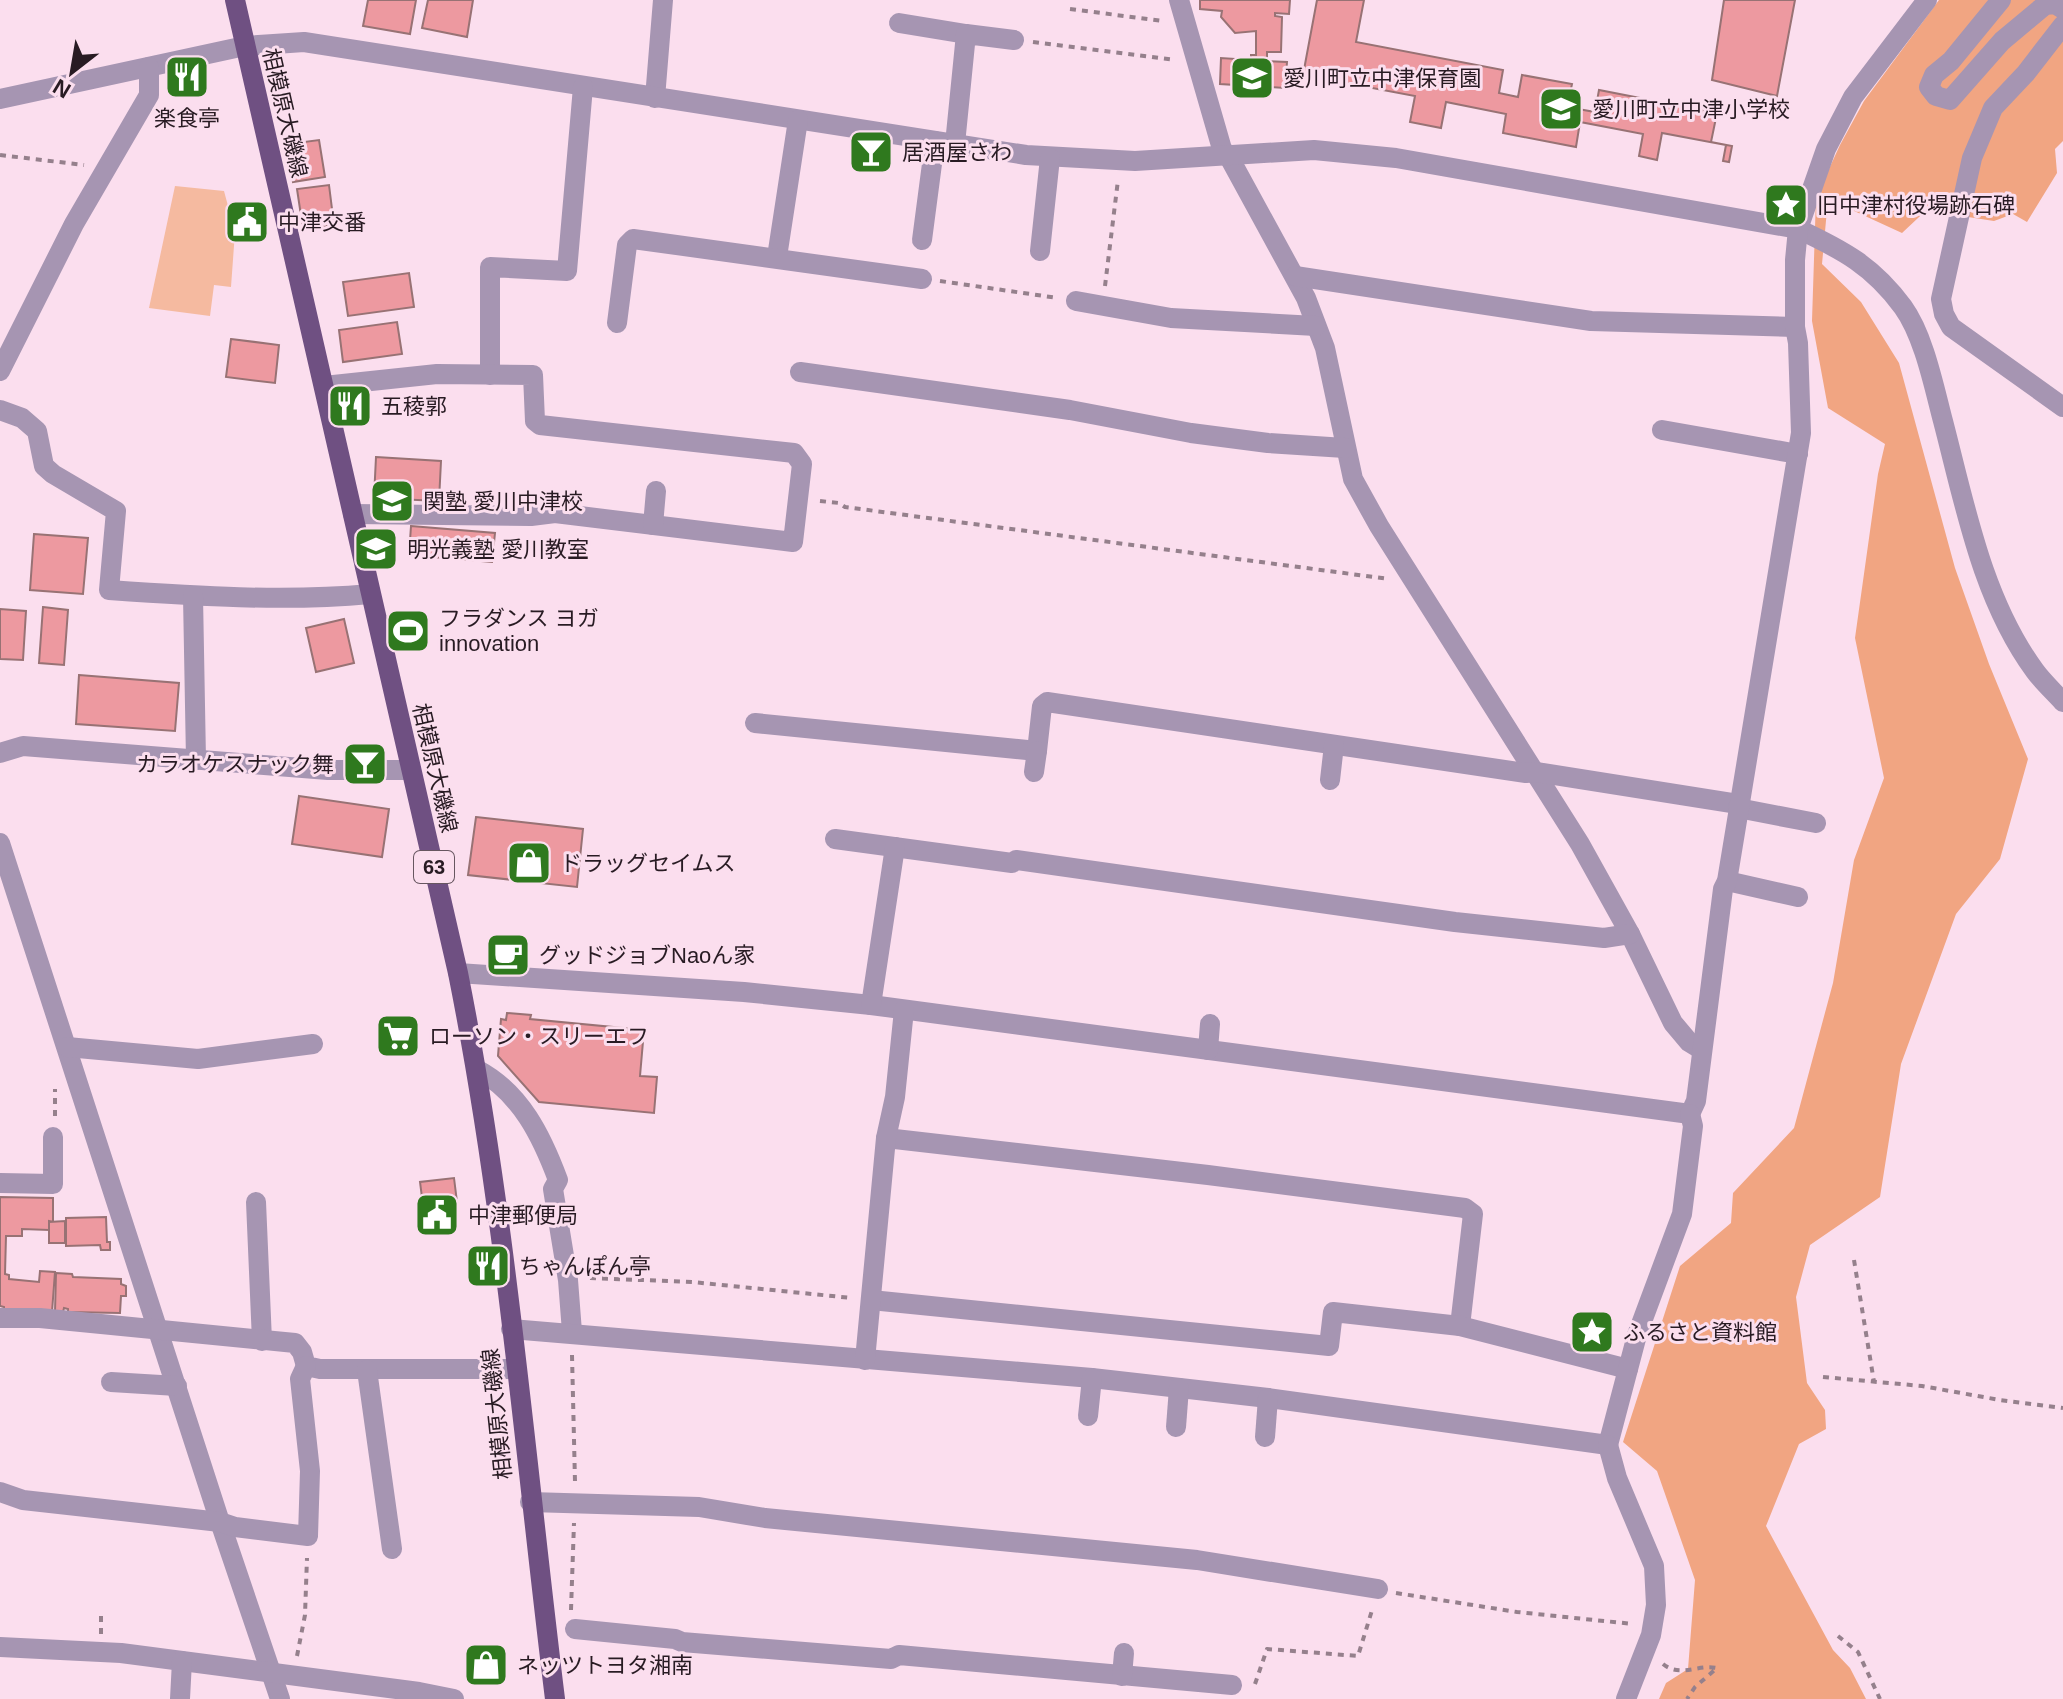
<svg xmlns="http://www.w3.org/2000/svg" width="2063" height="1699" viewBox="0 0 2063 1699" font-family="Arial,'Noto Sans JP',sans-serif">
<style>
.green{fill:#f5baa0}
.forest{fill:#f1a582}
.building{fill:#ed99a0;stroke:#987274;stroke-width:2}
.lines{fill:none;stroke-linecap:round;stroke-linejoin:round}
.path{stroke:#95808c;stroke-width:4;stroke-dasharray:6 6;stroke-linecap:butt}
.minor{stroke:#a695b2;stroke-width:20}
.major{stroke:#6f5082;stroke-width:20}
.labels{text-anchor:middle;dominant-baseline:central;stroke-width:6;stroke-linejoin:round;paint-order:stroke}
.shield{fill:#fbdeee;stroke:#675660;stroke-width:2}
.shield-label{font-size:20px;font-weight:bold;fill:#281b23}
.poi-label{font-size:22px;fill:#281b23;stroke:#fbdeee;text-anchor:start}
.street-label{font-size:22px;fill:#281b23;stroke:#fbdeee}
</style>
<rect width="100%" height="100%" fill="#fbdeee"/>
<!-- green -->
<polygon class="green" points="175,186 224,191 235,232 231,287 214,285 210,316 149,308"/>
<!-- forest -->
<polygon class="forest" points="1939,0 2063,0 2063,141 2055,149 2057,173 2027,222 2013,214 1994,221 1968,217 1934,203 1902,233 1828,199 1822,264 1861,302 1899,363 1955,568 1989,664 2028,759 2000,859 1956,914 1901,1064 1880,1197 1810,1245 1796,1297 1807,1383 1825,1410 1826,1429 1799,1444 1766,1526 1833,1650 1850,1668 1866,1699 1659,1699 1666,1683 1688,1669 1695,1580 1657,1471 1623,1442 1680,1266 1731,1223 1733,1193 1794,1128 1833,983 1854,860 1884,778 1855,638 1878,474 1885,444 1828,408 1812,321 1816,197 1840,145 1864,101"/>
<!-- building -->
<g class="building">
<polygon points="368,0 416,0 410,34 363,26"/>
<polygon points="428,0 473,0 467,37 422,28"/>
<polygon points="1200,0 1290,0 1289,14 1275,13 1275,16 1282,17 1281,52 1267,52 1267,61 1287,62 1285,88 1220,84 1221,58 1251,60 1251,55 1256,55 1256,31 1235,33 1221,17 1222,11 1200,9"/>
<polygon points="1317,0 1364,0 1356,42 1503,70 1499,93 1518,97 1522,75 1572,84 1567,107 1595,112 1599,90 1717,113 1711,142 1732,146 1729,162 1723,161 1726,145 1662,133 1657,160 1639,156 1643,134 1580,122 1576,147 1503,133 1506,114 1446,102 1441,128 1410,122 1415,96 1303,75"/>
<polygon points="1724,0 1795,0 1777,96 1712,80"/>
<polygon points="319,140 325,177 293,182 288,144"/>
<polygon points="329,185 334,225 303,229 297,189"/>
<polygon points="245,209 245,212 256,210 259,226 238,229 234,211"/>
<polygon points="409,273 414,307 348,316 343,282"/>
<polygon points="397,322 402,354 343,362 339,330"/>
<polygon points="231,339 279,345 275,383 226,377"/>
<polygon points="376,457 441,461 439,501 374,498"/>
<polygon points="411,526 495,533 492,562 409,555"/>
<polygon points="34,534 88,538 83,594 30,590"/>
<polygon points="43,607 68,610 64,665 39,663"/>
<polygon points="0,609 26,611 23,660 0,659"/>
<polygon points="344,619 354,663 316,672 306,628"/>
<polygon points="79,675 179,683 175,731 76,724"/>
<polygon points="299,796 389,809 382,857 292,844"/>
<polygon points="476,817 583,829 577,887 468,875"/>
<polygon points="507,1013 531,1015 530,1019 644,1030 640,1076 657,1077 654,1113 539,1102 498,1056 501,1019 506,1020"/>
<polygon points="454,1178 457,1202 447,1203 451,1226 426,1229 420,1182"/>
<polygon points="0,1197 53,1198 53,1222 49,1221 49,1230 22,1229 22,1236 6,1236 5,1274 9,1275 9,1279 39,1282 40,1271 55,1272 52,1312 4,1309 4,1307 0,1306"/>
<polygon points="106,1217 107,1242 110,1242 110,1250 101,1250 100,1245 66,1246 66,1218"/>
<polygon points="65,1221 65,1243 49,1243 49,1222"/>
<polygon points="56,1273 72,1274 73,1277 121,1279 121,1284 126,1286 126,1296 121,1296 120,1313 68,1312 68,1309 64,1308 63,1312 55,1312"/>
</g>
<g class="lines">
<!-- path -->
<g class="path">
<polyline points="1070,9 1163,21"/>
<polyline points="1033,42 1175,60"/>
<polyline points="0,155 84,165"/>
<polyline points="940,281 1058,298"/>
<polyline points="1105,286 1118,180"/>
<polyline points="820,501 839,503 845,507 1389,579"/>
<polyline points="55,1116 55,1089"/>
<polyline points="1854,1260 1874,1382"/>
<polyline points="590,1278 692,1282 852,1298"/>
<polyline points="572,1355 575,1482"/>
<polyline points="1823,1377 1922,1386 2000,1400 2063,1408"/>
<polyline points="1396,1593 1517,1612 1633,1624"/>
<polyline points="571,1610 574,1523"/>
<polyline points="101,1634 101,1616"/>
<polyline points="1838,1636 1858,1652 1880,1699"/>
<polyline points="297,1656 305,1615 307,1558"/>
<path d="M1663,1664C1680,1678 1698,1664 1717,1668L1695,1687L1687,1699"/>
<polyline points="1255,1684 1267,1649 1358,1656 1373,1607"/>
</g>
<!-- minor -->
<g class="minor">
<polyline points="1179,0 1222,149 1229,157 1306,298 1325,348 1353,479 1379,526 1580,844 1630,934 1673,1023 1689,1042 1702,1050"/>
<polyline points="2001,0 1951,61 1934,75 1929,87 1936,96 1950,100 2002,41 2045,5 2055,4 2063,9"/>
<polyline points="899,23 966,34"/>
<polyline points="2063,25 2026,73 1993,108 1972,158 1941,299 1944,314 1951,327 2063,407"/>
<polyline points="655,98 663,0"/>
<path d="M0,99L245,46L304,42L1026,155L1135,161L1314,150L1396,158L1798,229C1843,250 1873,266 1903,307C1924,336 1934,387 1943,421C1965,505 1982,599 2035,671C2043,682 2054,692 2063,702"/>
<polyline points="955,144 966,34 1014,40"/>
<polyline points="922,240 935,141"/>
<polyline points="1040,251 1050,158"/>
<polyline points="777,257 798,120"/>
<polyline points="1295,276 1591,321 1795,327"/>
<polyline points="1076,301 1171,318 1316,326"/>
<polyline points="617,323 627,245 633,239 922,279"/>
<polyline points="0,371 74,224 149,95 149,67"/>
<polyline points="800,372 1070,410 1191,433 1268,443 1345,448"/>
<polyline points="490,375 490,267 567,271 583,87"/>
<polyline points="324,386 437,374 533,375 535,421 540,425 794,453 802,464 793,542 555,513 531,516 353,514"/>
<path d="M0,410L22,418L37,431L44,466L53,474L116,511L109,590C195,596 284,602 370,594"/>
<polyline points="1662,430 1798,454"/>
<polyline points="653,525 656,491"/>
<polyline points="193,596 196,760"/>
<polyline points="755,723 1037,751 1042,706 1047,702 1526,773 1536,772 1738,804"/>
<polyline points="0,753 23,746 328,770 411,770"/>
<polyline points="1034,772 1037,751"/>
<polyline points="1330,780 1334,745"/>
<polyline points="1738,808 1816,823"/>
<polyline points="835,839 1012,863 1016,860 1455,922 1604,938 1630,934"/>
<polyline points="0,843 220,1522 280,1699"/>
<polyline points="1727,881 1798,897"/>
<polyline points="458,973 744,992 871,1005 1690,1114 1696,1101 1723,889 1727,881 1801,433 1798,343 1795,327 1795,260 1798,229 1826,149 1853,97 1927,0"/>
<polyline points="871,1005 895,847"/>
<polyline points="67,1047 198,1059 313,1044"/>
<polyline points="1208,1050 1210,1024"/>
<path d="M478,1070C521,1093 542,1137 558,1180L553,1189L568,1280L572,1332"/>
<polyline points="886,1138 1208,1175 1465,1208 1473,1214 1460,1326"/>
<polyline points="0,1183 53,1184 53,1137"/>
<polyline points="256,1202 262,1341"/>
<polyline points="871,1300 1329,1346 1333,1312 1460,1326 1628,1369"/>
<polyline points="0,1318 40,1318 295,1343 302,1352 306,1366 320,1369 516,1369"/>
<polyline points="511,1329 1092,1378 1268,1398 1608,1445 1637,1335 1682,1214 1693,1126 1690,1114"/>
<polyline points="865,1360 886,1138 895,1097 904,1010"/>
<polyline points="367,1370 392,1549"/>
<polyline points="111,1382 177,1386"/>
<polyline points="1088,1416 1092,1378"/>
<polyline points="1176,1427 1179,1388"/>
<polyline points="1265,1437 1268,1398"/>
<polyline points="1608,1445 1617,1478 1654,1566 1656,1605 1651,1635 1626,1699"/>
<polyline points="0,1492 23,1500 220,1522 235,1527 308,1536 310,1471 300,1379 306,1366"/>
<polyline points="530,1502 699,1507 765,1518 1197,1560 1378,1589"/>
<polyline points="575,1629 675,1639 682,1642 891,1659 899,1655 1232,1685"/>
<polyline points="0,1647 121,1653 419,1692 454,1699"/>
<polyline points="1122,1676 1124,1653"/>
<polyline points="180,1699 182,1661"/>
</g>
<!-- major -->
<path class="major" d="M235,0L458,973C506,1213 525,1457 555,1699"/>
</g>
<!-- icons -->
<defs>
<g id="restaurant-square" transform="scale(2.3)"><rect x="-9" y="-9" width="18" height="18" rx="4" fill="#2f791e" stroke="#fbdeee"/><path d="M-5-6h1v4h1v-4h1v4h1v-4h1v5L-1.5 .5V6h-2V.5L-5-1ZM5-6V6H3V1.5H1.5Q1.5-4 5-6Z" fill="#fff"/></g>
<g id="school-square" transform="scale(2.3)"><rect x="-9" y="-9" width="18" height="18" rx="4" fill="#2f791e" stroke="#fbdeee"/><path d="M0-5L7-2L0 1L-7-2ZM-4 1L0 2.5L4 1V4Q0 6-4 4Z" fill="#fff"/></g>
<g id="bar-square" transform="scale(2.3)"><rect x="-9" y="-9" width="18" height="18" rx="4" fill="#2f791e" stroke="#fbdeee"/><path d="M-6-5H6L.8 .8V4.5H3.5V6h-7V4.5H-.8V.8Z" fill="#fff"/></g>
<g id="sight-square" transform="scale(2.3)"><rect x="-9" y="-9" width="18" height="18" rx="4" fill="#2f791e" stroke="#fbdeee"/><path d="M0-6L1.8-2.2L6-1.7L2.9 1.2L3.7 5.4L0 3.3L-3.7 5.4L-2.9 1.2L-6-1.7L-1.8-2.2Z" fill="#fff"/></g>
<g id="civic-square" transform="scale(2.3)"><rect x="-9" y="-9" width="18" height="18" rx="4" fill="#2f791e" stroke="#fbdeee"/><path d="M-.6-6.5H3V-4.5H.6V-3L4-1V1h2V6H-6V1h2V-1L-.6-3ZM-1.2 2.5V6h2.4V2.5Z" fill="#fff"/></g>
<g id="stadium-square" transform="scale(2.3)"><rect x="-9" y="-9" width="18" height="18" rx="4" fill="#2f791e" stroke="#fbdeee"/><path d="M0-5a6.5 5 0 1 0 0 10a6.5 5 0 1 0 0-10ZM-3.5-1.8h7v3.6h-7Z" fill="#fff"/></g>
<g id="shop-square" transform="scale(2.3)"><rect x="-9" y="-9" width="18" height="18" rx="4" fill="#2f791e" stroke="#fbdeee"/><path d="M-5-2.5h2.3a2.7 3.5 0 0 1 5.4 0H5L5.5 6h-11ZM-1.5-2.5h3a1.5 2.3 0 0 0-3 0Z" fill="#fff"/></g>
<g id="cafe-square" transform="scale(2.3)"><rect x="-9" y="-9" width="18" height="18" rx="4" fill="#2f791e" stroke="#fbdeee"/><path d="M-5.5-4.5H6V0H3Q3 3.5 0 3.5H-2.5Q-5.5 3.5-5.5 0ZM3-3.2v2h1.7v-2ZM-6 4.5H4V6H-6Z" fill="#fff"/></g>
<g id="supermarket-square" transform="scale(2.3)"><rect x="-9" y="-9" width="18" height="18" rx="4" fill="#2f791e" stroke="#fbdeee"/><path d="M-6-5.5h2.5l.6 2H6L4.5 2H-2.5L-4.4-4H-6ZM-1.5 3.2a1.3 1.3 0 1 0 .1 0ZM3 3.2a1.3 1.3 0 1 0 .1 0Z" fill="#fff"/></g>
</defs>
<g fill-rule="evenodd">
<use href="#restaurant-square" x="187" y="77"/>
<use href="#school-square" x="1252" y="78"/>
<use href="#school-square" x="1561" y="109"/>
<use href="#bar-square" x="871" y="152"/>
<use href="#sight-square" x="1786" y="205"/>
<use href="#civic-square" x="247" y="222"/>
<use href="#restaurant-square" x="350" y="406"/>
<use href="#school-square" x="392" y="501"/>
<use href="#school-square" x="376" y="549"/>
<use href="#stadium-square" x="408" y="631"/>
<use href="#bar-square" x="365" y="764"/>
<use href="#shop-square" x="529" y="863"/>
<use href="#cafe-square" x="508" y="955"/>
<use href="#supermarket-square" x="398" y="1036"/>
<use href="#civic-square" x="437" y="1215"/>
<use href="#restaurant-square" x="488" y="1266"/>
<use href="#sight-square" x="1592" y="1332"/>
<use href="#shop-square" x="486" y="1665"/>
</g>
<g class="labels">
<!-- shield labels -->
<rect class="shield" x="414" y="851" width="40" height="32" rx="6"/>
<g class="shield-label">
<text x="434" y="867">63</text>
</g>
<!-- poi labels -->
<g class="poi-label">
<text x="1283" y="78">愛川町立中津保育園</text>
<text x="1592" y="109">愛川町立中津小学校</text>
<text x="187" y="118" text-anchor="middle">楽食亭</text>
<text x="902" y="152">居酒屋さわ</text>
<text x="1817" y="205">旧中津村役場跡石碑</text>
<text x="278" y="222">中津交番</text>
<text x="381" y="406">五稜郭</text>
<text x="423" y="501">関塾 愛川中津校</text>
<text x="407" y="549">明光義塾 愛川教室</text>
<text x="439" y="618">フラダンス ヨガ<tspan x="439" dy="25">innovation</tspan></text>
<text x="334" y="764" text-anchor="end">カラオケスナック舞</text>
<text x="560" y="863">ドラッグセイムス</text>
<text x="539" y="955">グッドジョブNaoん家</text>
<text x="429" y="1036">ローソン・スリーエフ</text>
<text x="468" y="1215">中津郵便局</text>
<text x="519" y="1266">ちゃんぽん亭</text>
<text x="1623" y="1332">ふるさと資料館</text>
<text x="517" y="1665">ネッツトヨタ湘南</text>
</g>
<!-- street labels -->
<g class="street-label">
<text transform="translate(285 113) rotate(77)">相模原大磯線</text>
<text transform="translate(435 768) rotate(77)">相模原大磯線</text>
<text transform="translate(497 1414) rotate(-96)">相模原大磯線</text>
</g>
</g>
<!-- north arrow -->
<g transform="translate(72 72) rotate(211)" stroke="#fbdeee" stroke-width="6" paint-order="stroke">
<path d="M0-6L14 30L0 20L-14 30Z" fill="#281b23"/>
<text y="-12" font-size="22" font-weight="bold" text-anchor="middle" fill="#281b23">N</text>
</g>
</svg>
